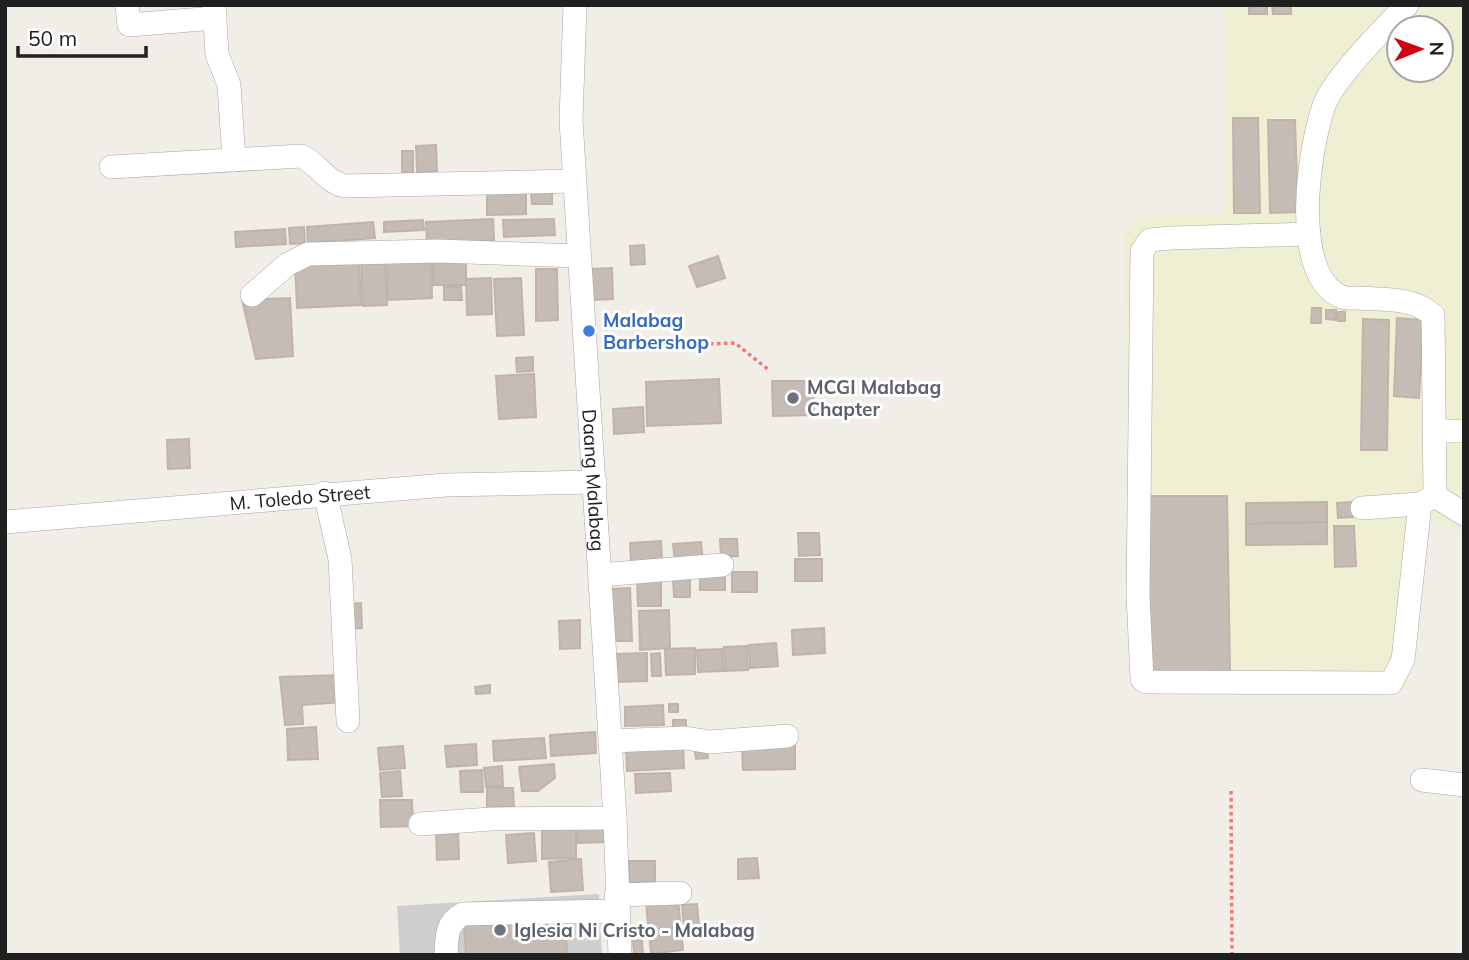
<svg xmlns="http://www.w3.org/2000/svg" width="1469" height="960" viewBox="0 0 1469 960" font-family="Mulish,sans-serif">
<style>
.religious{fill:#cecece}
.farmland{fill:#eeefd3;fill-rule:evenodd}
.building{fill:#c5bcb6;stroke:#c2b3a9;stroke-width:2}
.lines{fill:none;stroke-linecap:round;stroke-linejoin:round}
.minor-casing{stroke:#a7a7a7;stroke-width:24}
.path{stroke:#f77671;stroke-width:3.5;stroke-dasharray:3.5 3.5;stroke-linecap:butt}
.minor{stroke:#fff;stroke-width:23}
.shop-dot{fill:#3f7fe0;stroke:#fff;stroke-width:2.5}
.worship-dot{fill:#6b7280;stroke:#fff;stroke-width:2.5}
.labels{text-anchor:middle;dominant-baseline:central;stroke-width:6;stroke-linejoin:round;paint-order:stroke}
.shop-label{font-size:19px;font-weight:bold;fill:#366cbe;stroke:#fff;text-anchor:start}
.worship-label{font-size:19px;font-weight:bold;fill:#5b616d;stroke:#fff;text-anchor:start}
.street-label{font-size:19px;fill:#202020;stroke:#fff}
</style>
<rect width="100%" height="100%" fill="#f1ede7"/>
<!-- religious -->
<polygon class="religious" points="599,894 602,955 400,955 397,906"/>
<!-- farmland -->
<path class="farmland" d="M1225,5H1464V532L1426,520L1407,690H1134L1124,234L1143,216L1225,214ZM1399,28H1441V70H1399Z"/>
<!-- building -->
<g class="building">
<rect x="1249" y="5" width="18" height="9"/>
<polygon points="1272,5 1291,5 1291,14 1273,14"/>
<polygon points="1233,118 1258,118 1260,213 1234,213"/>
<polygon points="1268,120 1295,120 1298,212 1270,213"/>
<polygon points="436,145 437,171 417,172 416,146"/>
<rect x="402" y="151" width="11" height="21"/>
<polygon points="487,191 526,191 526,214 487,215"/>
<polygon points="552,193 552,204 532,204 531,194"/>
<polygon points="493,219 494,240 427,243 426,222"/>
<polygon points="554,219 555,235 504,237 503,220"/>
<polygon points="423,220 424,230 384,232 384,222"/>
<polygon points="373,222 375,238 308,243 307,227"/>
<polygon points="304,227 305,243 290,244 289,228"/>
<polygon points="285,229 286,244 236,247 235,232"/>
<polygon points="644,245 645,264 631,265 630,246"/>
<polygon points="718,256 725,278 697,287 689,266"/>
<polygon points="431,257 432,298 388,300 387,259"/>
<polygon points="385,258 387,305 363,306 361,259"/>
<polygon points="359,260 361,305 297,308 295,263"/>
<polygon points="466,261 466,285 433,285 433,262"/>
<polygon points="612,268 613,299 592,300 590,269"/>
<polygon points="536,269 557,269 558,320 536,321"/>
<polygon points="491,278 492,314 467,315 466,279"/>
<polygon points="521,278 524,335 497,336 494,279"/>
<polygon points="444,287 461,287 462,300 444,300"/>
<polygon points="290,298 293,356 256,359 242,300"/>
<polygon points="1312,308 1321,308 1321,323 1311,323"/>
<polygon points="1326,310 1336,310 1336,320 1326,319"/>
<rect x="1338" y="312" width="7" height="9"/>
<polygon points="1397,318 1423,320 1419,398 1394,396"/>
<polygon points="1363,319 1389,320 1387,450 1361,450"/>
<polygon points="533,357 533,371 517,372 516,358"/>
<polygon points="534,374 536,417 499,419 496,376"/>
<polygon points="719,379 721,423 647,426 646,382"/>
<polygon points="772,381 813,381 814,415 773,416"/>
<polygon points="643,407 644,432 614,434 613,409"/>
<polygon points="189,439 190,468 168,469 167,440"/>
<polygon points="1140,496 1227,496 1230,670 1142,675"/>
<polygon points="1327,502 1327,522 1246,524 1246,503"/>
<polygon points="1352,502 1353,517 1338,518 1337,503"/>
<polygon points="1327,522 1327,544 1246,545 1246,524"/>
<polygon points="1334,526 1354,526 1356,566 1335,567"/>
<polygon points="798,533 819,533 820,555 799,556"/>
<polygon points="720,539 737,539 738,556 721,557"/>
<polygon points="661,541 662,560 631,561 630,543"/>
<polygon points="701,542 703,560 675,563 673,544"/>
<rect x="795" y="559" width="27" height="22"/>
<rect x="732" y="572" width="25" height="20"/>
<rect x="700" y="573" width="25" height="17"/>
<polygon points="690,576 690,597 674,597 673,577"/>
<polygon points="661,578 661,606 638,606 637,579"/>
<polygon points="630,588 632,641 612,641 611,589"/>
<polygon points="361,603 362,628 350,629 349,604"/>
<polygon points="669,610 670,648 640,650 639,611"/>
<polygon points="580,620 580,648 560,649 559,621"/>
<polygon points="824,628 825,653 793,655 792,630"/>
<polygon points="776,643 778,666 750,668 749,645"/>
<polygon points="747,646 748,670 725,671 724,647"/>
<polygon points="695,648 695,674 666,675 665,649"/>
<polygon points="722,649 723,671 698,672 697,650"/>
<polygon points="647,653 647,681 617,682 616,654"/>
<polygon points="660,653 661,676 652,676 651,654"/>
<polygon points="341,675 342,702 302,705 303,724 285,725 280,677"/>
<polygon points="490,685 490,693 476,694 475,687"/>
<rect x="669" y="704" width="9" height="8"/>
<polygon points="663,705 664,725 625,726 625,707"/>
<rect x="673" y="720" width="13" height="9"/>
<polygon points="316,727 318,759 288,760 287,729"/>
<polygon points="595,732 596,753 551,756 550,735"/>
<polygon points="544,738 546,758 494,761 493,741"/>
<polygon points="476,744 477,765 447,767 445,746"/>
<polygon points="683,744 684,768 627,771 626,747"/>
<polygon points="795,744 795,769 743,770 742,745"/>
<polygon points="403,746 405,768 380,770 378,748"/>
<polygon points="707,751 708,758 696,759 695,752"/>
<polygon points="554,764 555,778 538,791 522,791 519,767"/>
<polygon points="502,766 503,786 486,787 484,768"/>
<polygon points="482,770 483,792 461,792 460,771"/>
<polygon points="400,771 402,796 382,797 380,773"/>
<polygon points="670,773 671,791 636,793 635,774"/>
<polygon points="487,788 513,788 514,807 487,807"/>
<polygon points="380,800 412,800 413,826 381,827"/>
<polygon points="604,826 605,842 578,843 577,827"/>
<polygon points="576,828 576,858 542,859 542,829"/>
<polygon points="458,830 459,859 437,860 436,831"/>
<polygon points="534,833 536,861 508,863 506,835"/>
<polygon points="757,858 759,878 738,879 738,859"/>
<polygon points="581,859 583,890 551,892 549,862"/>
<rect x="629" y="861" width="26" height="21"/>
<polygon points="678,899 683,950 651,954 646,903"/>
<polygon points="697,904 699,926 684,927 682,905"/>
<polygon points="565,916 567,955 466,955 464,922"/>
<polygon points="642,940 643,954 634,955 633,941"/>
</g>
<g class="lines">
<!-- minor casing -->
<g class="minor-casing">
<g id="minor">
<polyline points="127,5 129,25 215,18"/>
<polyline points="214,5 217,54 229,85 234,160"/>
<path id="s1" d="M575,5L571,120L615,818L620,955"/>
<path d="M1407,5C1386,26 1335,78 1325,103C1309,145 1289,276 1342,297C1346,299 1353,298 1358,298C1385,300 1412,297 1433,315L1435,496L1464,514"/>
<path d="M111,167L301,156C318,163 325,181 344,186L574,181"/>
<polyline points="1309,234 1171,238 1150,240 1142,251 1138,595 1142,679 1146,682 1391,683 1403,660 1420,504 1435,496"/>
<polyline points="252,295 288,264 308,254 438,251 578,256"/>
<polyline points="1435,431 1464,431"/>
<polyline points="325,493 340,559 348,721"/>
<polyline points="1362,508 1420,504"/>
<path id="s2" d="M5,522L446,485L595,482"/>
<polyline points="600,575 722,565"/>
<polyline points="610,741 685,738 710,742 787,736"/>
<polyline points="1422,780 1464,785"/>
<polyline points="420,824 491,819 615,818"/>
<polyline points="616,895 680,893"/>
<path d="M446,955C447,936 446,923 463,914L616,911"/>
</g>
</g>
<!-- path -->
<g class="path">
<polyline points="605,348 735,343 770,371"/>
<polyline points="1231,791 1232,955"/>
</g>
<!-- minor -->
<use href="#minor" class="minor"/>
</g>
<!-- markers -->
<circle class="shop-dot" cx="589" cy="331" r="7"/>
<g class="worship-dot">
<circle cx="793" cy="398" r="7"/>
<circle cx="500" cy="930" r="7"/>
</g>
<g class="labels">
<!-- shop labels -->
<g class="shop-label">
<text x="603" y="320">Malabag<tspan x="603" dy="22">Barbershop</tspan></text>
</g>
<!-- worship labels -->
<g class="worship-label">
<text x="807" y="387">MCGI Malabag<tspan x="807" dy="22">Chapter</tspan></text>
<text x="514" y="930">Iglesia Ni Cristo - Malabag</text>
</g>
<!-- street labels -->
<g class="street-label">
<text stroke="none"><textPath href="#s1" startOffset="476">Daang Malabag</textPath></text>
<text stroke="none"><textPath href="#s2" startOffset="296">M. Toledo Street</textPath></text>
</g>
</g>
<!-- border -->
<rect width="1469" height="960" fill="none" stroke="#202020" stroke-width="14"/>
<!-- north arrow -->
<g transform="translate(1420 49) rotate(89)"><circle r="33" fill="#ffffff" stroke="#a6a6a6" stroke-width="2"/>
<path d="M0-5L12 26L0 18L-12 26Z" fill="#cd0412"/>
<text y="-10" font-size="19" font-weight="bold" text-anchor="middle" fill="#202020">N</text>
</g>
<!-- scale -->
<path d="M18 46v10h128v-10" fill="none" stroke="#202020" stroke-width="3.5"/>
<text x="28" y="46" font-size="21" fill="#202020" stroke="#ffffff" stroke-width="5" paint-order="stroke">50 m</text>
</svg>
